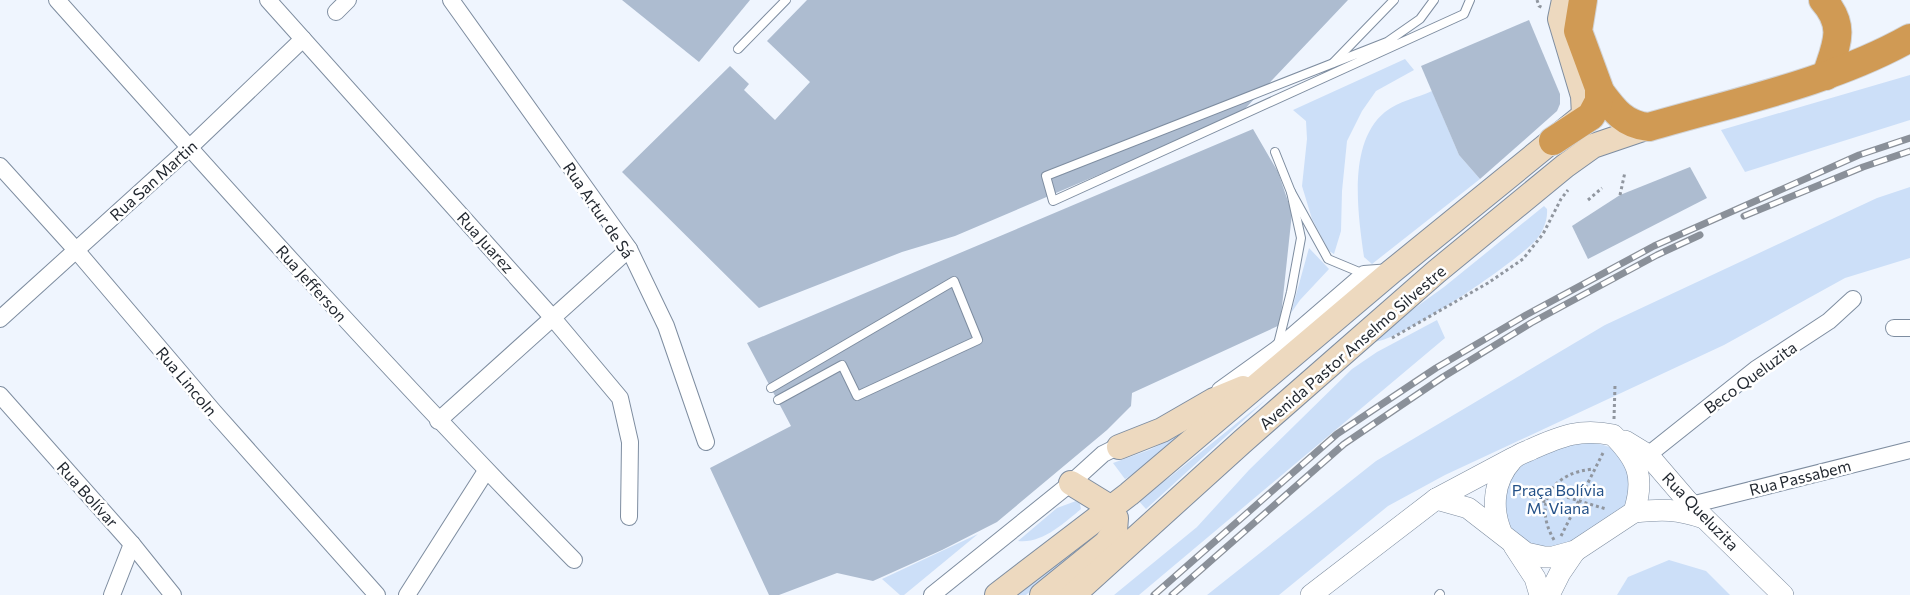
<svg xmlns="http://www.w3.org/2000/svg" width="1910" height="595" viewBox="0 0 1910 595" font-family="Commissioner,sans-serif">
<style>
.green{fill:#ccdff8}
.building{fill:#adbcd0}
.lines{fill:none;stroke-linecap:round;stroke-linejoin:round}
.service-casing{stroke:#7e8da0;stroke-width:10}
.minor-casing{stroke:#7e8da0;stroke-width:18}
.tertiary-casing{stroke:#7e8da0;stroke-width:22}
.secondary-casing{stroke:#7e8da0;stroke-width:26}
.trunk-casing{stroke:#d2d3d5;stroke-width:30}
.path{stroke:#90969f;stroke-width:3;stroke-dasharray:3 3;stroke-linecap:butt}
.service{stroke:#fff;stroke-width:8}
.minor{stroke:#fff;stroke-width:16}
.tertiary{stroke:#fff;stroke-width:21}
.secondary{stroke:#edd9bf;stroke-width:24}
.trunk{stroke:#d09a54;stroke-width:28}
.rail-casing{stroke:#8a9099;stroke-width:7}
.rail{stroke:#fff;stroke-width:4.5;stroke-dasharray:14;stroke-linecap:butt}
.labels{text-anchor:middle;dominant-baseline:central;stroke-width:5;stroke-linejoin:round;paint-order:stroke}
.street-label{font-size:16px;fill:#1f252d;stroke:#fff}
.park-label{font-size:16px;fill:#245188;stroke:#fff}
</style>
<rect width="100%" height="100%" fill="#eff5fe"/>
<!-- green -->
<g class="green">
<polygon points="1405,59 1414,70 1376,91 1362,111 1347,141 1342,191 1341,231 1334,254 1329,251 1312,219 1302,186 1307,139 1306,121 1293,110"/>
<polygon points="1910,75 1910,120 1745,172 1721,130"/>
<path d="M1432,91L1459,155L1480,179L1372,264L1364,257C1358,214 1347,143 1385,112C1399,101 1417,98 1432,91Z"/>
<polygon points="1910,187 1910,258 1845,278 1724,345 1445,475 1388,506 1279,595 1207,595 1376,461 1605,325 1877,198"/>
<path d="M1544,206L1547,209C1548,221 1542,234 1534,242C1514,263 1397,344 1372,342L1380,333L1444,287Z"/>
<polygon points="1309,248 1329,269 1300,300 1291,313"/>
<polygon points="1437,320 1445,338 1139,595 1114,595 1197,527 1249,470 1352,369 1377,352"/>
<polygon points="1268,398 1146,509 1137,499 1170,477"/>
<polygon points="1214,405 1143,469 1125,479 1113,463 1149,450 1167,441"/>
<path d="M1586,442C1604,444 1621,448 1630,466C1633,473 1631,495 1631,504L1610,522L1555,549L1516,541L1502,517L1506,484L1518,468L1533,458L1562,446Z"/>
<path d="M1076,501L1080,504L1081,509C1064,523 1042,544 1018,541L1057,508Z"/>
<polygon points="1104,527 1026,595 1010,595"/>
<polygon points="978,534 904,595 900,595 882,579"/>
<polygon points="1669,560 1706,571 1730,595 1617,595 1628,577"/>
</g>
<!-- building -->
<g class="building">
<polygon points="622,0 750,0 699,62"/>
<polygon points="807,0 1348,0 1239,115 955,236 902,252 759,308 622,172 730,66 749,84 744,90 775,120 810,82 767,41"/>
<polygon points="1529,20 1560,94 1560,104 1557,111 1480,179 1459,155 1421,66"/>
<polygon points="1253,129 1278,172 1292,213 1280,325 1132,393 1131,406 1107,430 997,522 942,550 873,581 837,573 779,595 769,595 710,468 791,426 747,343"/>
<polygon points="1690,167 1707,198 1588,259 1572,226 1620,195"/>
</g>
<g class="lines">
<!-- service casing -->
<g class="service-casing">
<g id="service">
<polyline points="1434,0 1420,19 1387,42 1046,176 1053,201 1464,14 1470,0"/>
<polyline points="738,49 786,0"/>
<polyline points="1333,63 1394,0"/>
<polyline points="1275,152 1291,192 1328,259 1364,274"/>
<polyline points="1278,344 1291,292 1301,238 1291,192"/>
<polyline points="771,388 954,281 978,340 857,396 842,365 778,400"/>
<polyline points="1439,595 1440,594"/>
</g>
</g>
<!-- minor casing -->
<g class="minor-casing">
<g id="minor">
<path d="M57,0C226,189 396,379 574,560"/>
<polyline points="268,0 552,317 620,398 630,442 629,517"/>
<polyline points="451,0 629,249 666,326 706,442"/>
<polyline points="336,12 348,0"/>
<polyline points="0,166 76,250 214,412 377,595"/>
<polyline points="0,319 189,148 303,39"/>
<polyline points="1894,328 1910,328"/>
<polyline points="1220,390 1277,349 1364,274 1391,272"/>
<polyline points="0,395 132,544 173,595"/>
<polyline points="438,421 629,249"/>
<polyline points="1648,455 1756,369 1829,321 1853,299"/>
<polyline points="1691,505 1910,450"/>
<polyline points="112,595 132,544"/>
<polyline points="407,595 486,471"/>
<polyline points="932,595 1071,483 1103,454 1127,442"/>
</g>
</g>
<!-- tertiary casing -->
<g class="tertiary-casing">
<g id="tertiary">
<polyline points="1625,441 1648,455 1691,505 1783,595"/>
<path d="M1436,499L1468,508L1526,553L1544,557H1553L1575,551L1634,512C1645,477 1638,460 1613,435C1581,428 1561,436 1532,449C1526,452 1517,454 1512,460C1493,481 1491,509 1502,534"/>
<path d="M1634,512C1663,509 1677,509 1704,518"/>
<polyline points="1514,546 1535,578 1540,595"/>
<polyline points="1311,595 1436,499 1513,458"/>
<polyline points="1549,595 1560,573 1575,551"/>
</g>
</g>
<!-- secondary casing -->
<g class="secondary-casing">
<g id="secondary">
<polyline points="1119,447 1162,430 1214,400 1243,388"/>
<polyline points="997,595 1129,494 1391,272 1584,115 1583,96 1560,19 1564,0"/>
<polyline points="1042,595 1106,543 1115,531 1116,518 1110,507 1071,483"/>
<polyline points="1073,595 1243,441 1436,272 1565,166 1593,146 1649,127"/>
</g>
</g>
<!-- trunk casing -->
<g class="trunk-casing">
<g id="trunk">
<path d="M1823,0C1847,27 1836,45 1826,76"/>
<path d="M1599,90C1613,109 1624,125 1649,127C1735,102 1832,82 1910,38"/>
<polyline points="1553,141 1591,116 1599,101 1599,88 1578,31 1583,0"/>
</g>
</g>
<!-- path -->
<g class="path">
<polyline points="1537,0 1539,6 1543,8"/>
<polyline points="1620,195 1625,172"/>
<polyline points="1588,200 1602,188"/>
<polyline points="1392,338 1488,283 1523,259 1543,234 1561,199 1568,190"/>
<polyline points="1614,419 1615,385"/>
<polyline points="1514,491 1546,502"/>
<polyline points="1550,492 1606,509"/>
<polyline points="1561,536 1604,451"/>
<path d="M1554,540C1532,502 1553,472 1594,469"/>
</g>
<!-- service -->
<use href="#service" class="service"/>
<!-- minor -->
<use href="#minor" class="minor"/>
<!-- tertiary -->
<use href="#tertiary" class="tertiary"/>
<!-- secondary -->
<use href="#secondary" class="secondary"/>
<!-- trunk -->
<use href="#trunk" class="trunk"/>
<!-- rail casing -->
<g class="rail-casing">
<g id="rail">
<polyline points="1744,216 1863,167 1910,151"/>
<polyline points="1154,595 1337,434 1436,368 1526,315 1654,246 1859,155 1910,138"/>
<polyline points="1172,595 1344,444 1443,377 1531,323 1657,255 1700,235"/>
</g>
</g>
<!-- rail -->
<use href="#rail" class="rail"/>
</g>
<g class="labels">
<!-- street labels -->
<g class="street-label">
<text transform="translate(153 180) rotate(-42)">Rua San Martin</text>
<text transform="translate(599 210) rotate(56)">Rua Artur de Sá</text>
<text transform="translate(486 242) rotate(48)">Rua Juarez</text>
<text transform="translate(312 283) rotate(48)">Rua Jefferson</text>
<text transform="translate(1352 347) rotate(-41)">Avenida Pastor Anselmo Silvestre</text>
<text transform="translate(1750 377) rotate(-36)">Beco Queluzita</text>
<text transform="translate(187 381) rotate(50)">Rua Lincoln</text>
<text transform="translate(1800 477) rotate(-14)">Rua Passabem</text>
<text transform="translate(88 494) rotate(48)">Rua Bolívar</text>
<text transform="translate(1701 511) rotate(46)">Rua Queluzita</text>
</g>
<!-- park labels -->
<g class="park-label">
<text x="1558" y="489">Praça Bolívia<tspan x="1558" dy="18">M. Viana</tspan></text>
</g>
</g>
</svg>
